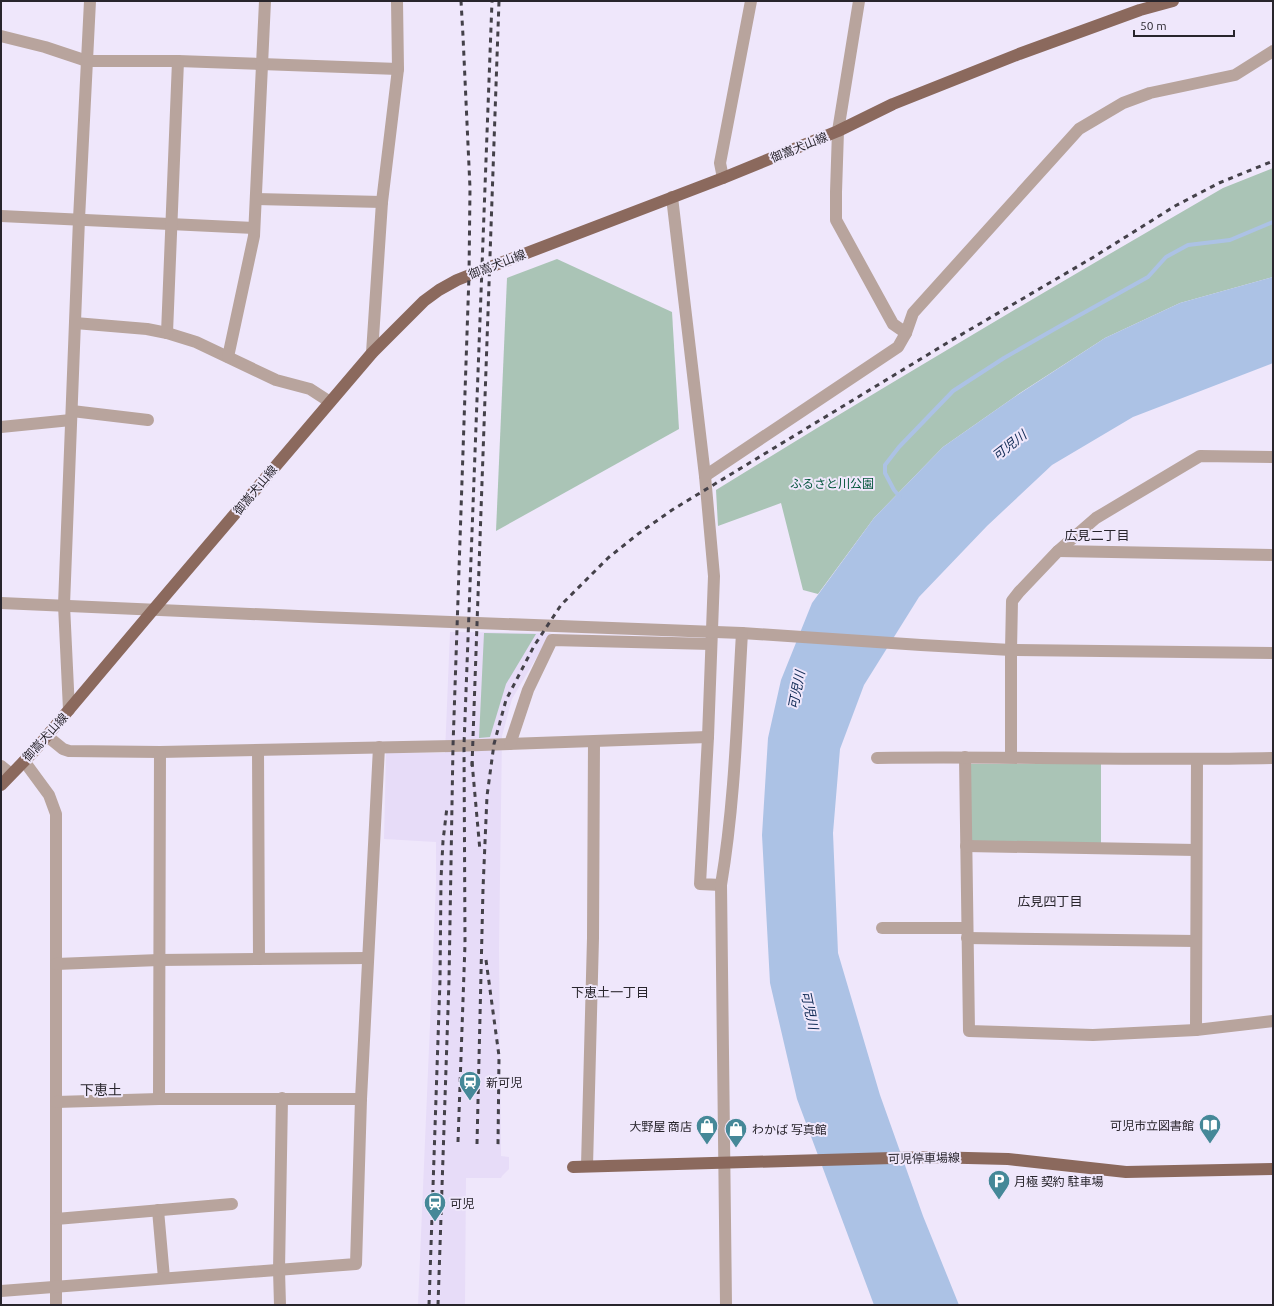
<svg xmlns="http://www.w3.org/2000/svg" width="1274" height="1306" viewBox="0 0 1274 1306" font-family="Ubuntu,'Noto Sans JP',sans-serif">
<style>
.built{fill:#e7dcf8}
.green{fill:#aac4b6}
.water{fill:#acc2e5}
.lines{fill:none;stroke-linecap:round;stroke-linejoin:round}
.stream{stroke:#acc2e5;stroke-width:4}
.minor{stroke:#b8a49d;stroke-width:12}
.major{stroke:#8b695d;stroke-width:12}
.rail{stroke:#444149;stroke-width:3;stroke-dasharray:5 5;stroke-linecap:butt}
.labels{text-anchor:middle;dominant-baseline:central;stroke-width:4;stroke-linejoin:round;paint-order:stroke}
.street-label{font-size:12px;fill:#28252c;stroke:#efe7fb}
.park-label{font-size:12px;fill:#005439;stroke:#efe7fb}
.poi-label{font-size:12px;fill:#28252c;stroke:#efe7fb;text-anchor:start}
.water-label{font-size:13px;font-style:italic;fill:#0c2752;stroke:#efe7fb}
.neighbourhood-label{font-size:13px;fill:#28252c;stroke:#efe7fb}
.quarter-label{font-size:14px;fill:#28252c;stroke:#efe7fb}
</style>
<rect width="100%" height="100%" fill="#efe7fb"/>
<!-- built -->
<polygon class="built" points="450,632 551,633 512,699 502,736 499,949 501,1156 509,1157 509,1169 502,1176 501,1178 466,1178 465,1305 418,1305 436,884 436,842 384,839 386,753 445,753"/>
<!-- green -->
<g class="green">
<path d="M1273,168V277L1180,303L1105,338L1020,393L943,447L874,518L818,594L803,590L781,503L718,526L716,490C883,387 1052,287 1223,188Z"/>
<polygon points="557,259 672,312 679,429 496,531 507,278"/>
<polygon points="484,633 536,634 506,684 490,737 479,738"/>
<polygon points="970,764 1101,764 1101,845 971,841"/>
</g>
<!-- water -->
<polygon class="water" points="1273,277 1273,363 1133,417 1052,465 987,526 919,597 864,685 840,749 833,833 838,953 880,1095 923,1216 959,1305 874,1305 797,1099 770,983 762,835 768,738 781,680 812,603 874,518 943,447 1013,398 1105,338 1180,303"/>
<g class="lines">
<!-- stream -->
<polyline class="stream" points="900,497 894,490 885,473 885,465 899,447 953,391 1004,358 1060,326 1148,277 1166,257 1188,245 1230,240 1273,222"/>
<!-- minor -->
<g class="minor">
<polyline points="859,1 838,131 836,192 836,220 893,324 906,333"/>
<polyline points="1,36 45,47 87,61 178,61 398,69"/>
<polyline points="723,178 720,163 751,1"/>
<polyline points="672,197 705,476 714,576 708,737 700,884 721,885"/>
<polyline points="256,199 382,202"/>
<polyline points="1,216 254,228"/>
<polyline points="75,323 147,329 167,333 196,342 276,380 310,389 330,402"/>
<polyline points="167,333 178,61"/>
<polyline points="372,353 382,202 398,69 397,1"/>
<polyline points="228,357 254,236 265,1"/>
<polyline points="72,411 148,420"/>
<polyline points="1,427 71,420"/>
<polyline points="705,476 898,347 906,333 913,313 1079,129 1123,103 1150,93 1235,75 1273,51"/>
<polyline points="1058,551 1273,555"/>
<polyline points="1,603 320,617 742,633 921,645 1011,650 1273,653"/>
<polyline points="69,710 64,605 79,219 90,1"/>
<polyline points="47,736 63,749 69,751 160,752 453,746 708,737"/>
<polyline points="510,744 528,690 552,640 711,644"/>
<polyline points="258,750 259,959"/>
<polyline points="965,757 969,1031 1093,1035 1196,1030 1273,1021"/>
<polyline points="1011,757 1011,650 1012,601 1019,592 1058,551 1096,518 1200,456 1273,457"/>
<path d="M877,758C1009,756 1141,761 1273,758"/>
<polyline points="24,761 49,795 56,814 56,1305"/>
<polyline points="1,766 11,774"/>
<polyline points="966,846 1196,850"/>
<polyline points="882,928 967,928"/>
<polyline points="967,938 1196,941"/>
<polyline points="56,964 159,960 368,958"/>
<polyline points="1196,1030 1197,759"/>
<polyline points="159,1099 160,752"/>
<polyline points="56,1102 159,1099 361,1099"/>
<polyline points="587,1166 593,938 594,742"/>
<polyline points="158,1210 164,1278"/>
<polyline points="56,1219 232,1204"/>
<polyline points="1,1291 356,1264 361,1099 379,747"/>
<polyline points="280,1305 279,1270 282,1098"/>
<path d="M726,1305L721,885C735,802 737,717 742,633"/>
</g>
<!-- major -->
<g class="major">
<polyline points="1,785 35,750 153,610 372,353 424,301 439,290 457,280 490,267 723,178 838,131 893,104 1019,54 1140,10 1173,1"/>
<polyline points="573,1167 928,1157 1008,1159 1126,1172 1273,1169"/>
</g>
<!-- rail -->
<g class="rail">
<polyline points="472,762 480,851"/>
<polyline points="472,766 499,1"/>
<polyline points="486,960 499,1056 498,1145"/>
<polyline points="458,1142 465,944 464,745 492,1"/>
<polyline points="477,1144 483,889 487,796 494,744 506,700 534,646 561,605 608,558 638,534 672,510 947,343 1092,258 1175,206 1219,183 1273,161"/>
<polyline points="429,1305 440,980 441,879 443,841 447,807"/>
<polyline points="438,1305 449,980 453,746 469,275 470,188 463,36 461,1"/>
</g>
</g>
<!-- icons -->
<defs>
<g id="station-pin" transform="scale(1.15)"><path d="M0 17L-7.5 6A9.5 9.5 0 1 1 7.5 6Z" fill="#458898" stroke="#efe7fb"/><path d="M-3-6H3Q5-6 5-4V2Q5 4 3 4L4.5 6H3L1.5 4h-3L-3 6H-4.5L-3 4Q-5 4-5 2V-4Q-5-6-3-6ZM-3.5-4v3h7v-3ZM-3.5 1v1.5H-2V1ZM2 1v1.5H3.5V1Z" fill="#fff"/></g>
<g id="library-pin" transform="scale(1.15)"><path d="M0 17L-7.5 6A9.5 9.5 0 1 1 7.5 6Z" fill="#458898" stroke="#efe7fb"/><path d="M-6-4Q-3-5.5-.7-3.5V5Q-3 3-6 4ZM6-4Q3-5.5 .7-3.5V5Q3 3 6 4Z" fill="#fff"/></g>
<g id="shop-pin" transform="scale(1.15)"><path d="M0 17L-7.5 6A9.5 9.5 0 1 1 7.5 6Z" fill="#458898" stroke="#efe7fb"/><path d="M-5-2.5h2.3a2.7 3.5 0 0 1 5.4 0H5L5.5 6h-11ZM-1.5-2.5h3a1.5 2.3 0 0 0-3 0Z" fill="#fff"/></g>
<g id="parking-pin" transform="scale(1.15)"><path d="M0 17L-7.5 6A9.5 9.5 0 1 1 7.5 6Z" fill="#458898" stroke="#efe7fb"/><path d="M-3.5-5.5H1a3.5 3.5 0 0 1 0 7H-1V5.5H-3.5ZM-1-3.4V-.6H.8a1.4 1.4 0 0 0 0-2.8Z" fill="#fff"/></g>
</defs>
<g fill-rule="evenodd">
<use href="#station-pin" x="470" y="1082"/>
<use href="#library-pin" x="1210" y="1125"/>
<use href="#shop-pin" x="707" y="1126"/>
<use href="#shop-pin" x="736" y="1129"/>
<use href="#parking-pin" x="999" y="1181"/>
<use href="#station-pin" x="435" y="1203"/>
</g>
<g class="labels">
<!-- street labels -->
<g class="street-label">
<text transform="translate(799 147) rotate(-22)">御嵩犬山線</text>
<text transform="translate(497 264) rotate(-21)">御嵩犬山線</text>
<text transform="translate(255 490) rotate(-50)">御嵩犬山線</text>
<text transform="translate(45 737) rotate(-48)">御嵩犬山線</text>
<text transform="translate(924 1158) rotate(-1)">可児停車場線</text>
</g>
<!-- park labels -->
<g class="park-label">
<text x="832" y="483">ふるさと川公園</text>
</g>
<!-- poi labels -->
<g class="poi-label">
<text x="486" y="1082">新可児</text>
<text x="1194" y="1125" text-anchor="end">可児市立図書館</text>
<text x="692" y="1126" text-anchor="end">大野屋 商店</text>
<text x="752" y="1129">わかば 写真館</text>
<text x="1014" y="1181">月極 契約 駐車場</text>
<text x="450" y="1203">可児</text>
</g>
<!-- water labels -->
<g class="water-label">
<text transform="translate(1009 445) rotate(-38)">可児川</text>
<text transform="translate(796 690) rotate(-79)">可児川</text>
<text transform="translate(810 1010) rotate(78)">可児川</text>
</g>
<!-- neighbourhood labels -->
<g class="neighbourhood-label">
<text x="1097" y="535">広見二丁目</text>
<text x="1050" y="901">広見四丁目</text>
<text x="610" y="992">下恵土一丁目</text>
</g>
<!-- quarter labels -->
<g class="quarter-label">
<text x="101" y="1090">下恵土</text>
</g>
</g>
<!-- border -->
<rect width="1274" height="1306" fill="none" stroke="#28252c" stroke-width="4"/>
<!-- scale -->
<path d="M1134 30v6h100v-6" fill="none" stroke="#28252c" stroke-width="2"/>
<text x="1140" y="30" font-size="12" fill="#28252c" stroke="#efe7fb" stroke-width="3" paint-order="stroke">50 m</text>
</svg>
